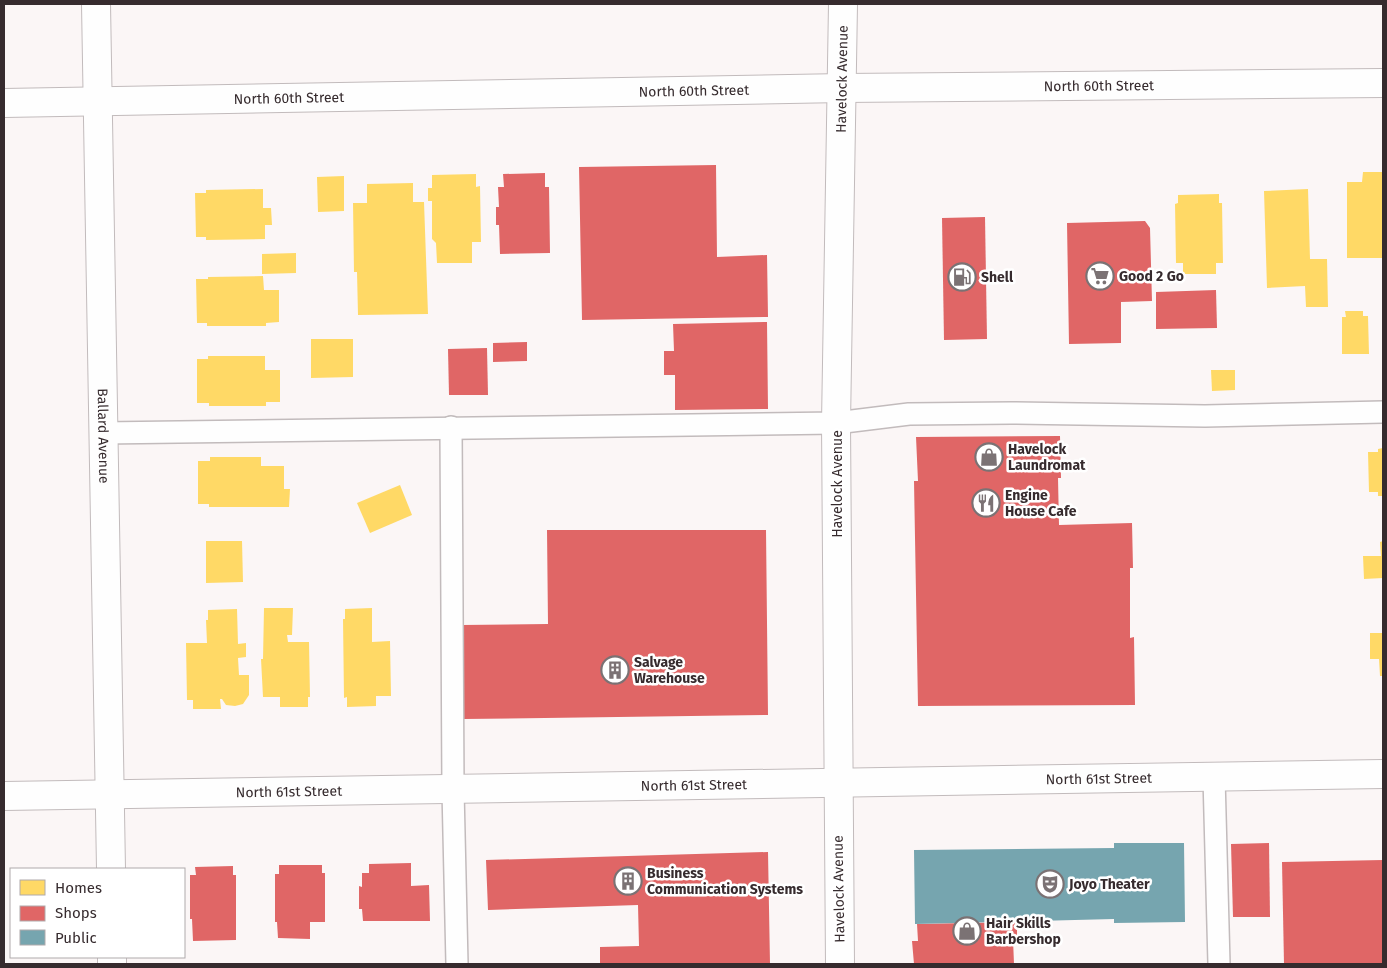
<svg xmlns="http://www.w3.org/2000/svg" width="1387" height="968" viewBox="0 0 1387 968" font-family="'Fira Sans',sans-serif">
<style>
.homes{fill:#ffd966}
.shops{fill:#e06666}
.public{fill:#76a5af}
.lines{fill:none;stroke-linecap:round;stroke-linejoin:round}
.lane-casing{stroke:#c2bbbc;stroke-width:24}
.street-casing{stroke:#c2bbbc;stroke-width:30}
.secondary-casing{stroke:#c2bbbc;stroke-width:30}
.lane{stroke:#fefefe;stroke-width:21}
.street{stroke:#fefefe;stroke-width:28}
.secondary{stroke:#fefefe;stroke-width:28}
.labels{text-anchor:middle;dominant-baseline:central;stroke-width:5;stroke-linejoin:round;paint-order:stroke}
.street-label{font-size:14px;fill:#362b2e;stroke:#fff}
.poi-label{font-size:14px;font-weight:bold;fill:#362b2e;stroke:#fff;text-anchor:start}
</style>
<rect width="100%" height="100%" fill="#fbf6f6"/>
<!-- homes -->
<g class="homes">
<polygon points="1363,172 1382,172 1383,258 1347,258 1347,182 1362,182"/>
<polygon points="476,174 476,187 480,186 481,242 472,242 472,263 437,263 436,243 432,239 432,201 428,201 428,188 432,188 432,175"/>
<polygon points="344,176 344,211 318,212 317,177"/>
<polygon points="413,183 413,202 424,202 428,314 358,315 357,272 354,272 353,203 367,203 367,184"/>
<polygon points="263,189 263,208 271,208 272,225 265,225 265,239 206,240 206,237 196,237 195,193 206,193 206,190"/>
<polygon points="1308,189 1310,259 1327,259 1328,307 1306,307 1305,286 1267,288 1264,191"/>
<polygon points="1219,194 1219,203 1222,203 1223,263 1216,263 1216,274 1183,274 1183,263 1176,263 1175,204 1178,203 1178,195"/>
<polygon points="296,253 296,273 262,274 262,254"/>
<polygon points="263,276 264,290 279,290 279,322 266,323 266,326 207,326 207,323 197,323 196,279 208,279 208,277"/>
<polygon points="1345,311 1363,311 1363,316 1368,316 1369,354 1342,354 1342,317 1346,317"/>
<polygon points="311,339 353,339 353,377 311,378"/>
<polygon points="208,356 265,356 265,370 280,370 280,402 266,402 266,406 209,406 209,403 197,403 197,359 208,359"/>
<polygon points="1211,370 1235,370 1235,390 1212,391"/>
<polygon points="1383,448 1383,496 1378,496 1378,492 1369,492 1368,452 1378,452 1378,449"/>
<polygon points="210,457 261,457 261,466 284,466 284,489 290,489 289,507 209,507 209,504 198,504 198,461 210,461"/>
<polygon points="400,485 412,515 370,533 357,503"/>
<polygon points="206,541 242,541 243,582 206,583"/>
<polygon points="1383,541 1383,578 1364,579 1363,556 1381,556 1380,542"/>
<polygon points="264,608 293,608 292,635 287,635 288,642 309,642 310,697 308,697 308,707 280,707 280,697 263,697 261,659 263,659"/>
<polygon points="372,608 372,642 390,641 391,696 376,696 376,706 347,707 347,697 344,698 343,619 345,619 345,609"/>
<polygon points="237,609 238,644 246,643 246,657 238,658 239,675 249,675 249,695 243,704 235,706 226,705 222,699 220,699 221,709 193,709 193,700 187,700 186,643 207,643 206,620 208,620 208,610"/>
<polygon points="1370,633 1383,633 1383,676 1380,676 1379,659 1370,659"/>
</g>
<!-- shops -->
<g class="shops">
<polygon points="716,165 717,257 767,255 768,317 582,320 579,167"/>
<polygon points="545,173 545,187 549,187 550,253 500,254 499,225 496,225 496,207 499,207 498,187 504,187 503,174"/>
<polygon points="985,217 987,339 944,340 942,218"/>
<polygon points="1145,221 1150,228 1152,301 1121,302 1121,343 1069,344 1067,223"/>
<polygon points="1216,290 1217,328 1156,329 1156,292"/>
<polygon points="767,322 768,409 675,410 675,375 664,375 664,351 674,351 673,324"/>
<polygon points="527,342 527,361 493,362 493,343"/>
<polygon points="487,348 488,395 449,395 448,349"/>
<polygon points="1060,436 1061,478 1058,478 1059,525 1132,523 1133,568 1130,568 1130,638 1134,637 1135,705 918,706 914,481 918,481 916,437"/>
<polygon points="547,530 766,530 768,715 463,719 462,625 548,624"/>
<polygon points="1269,843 1270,917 1233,917 1231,844"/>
<polygon points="768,852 770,964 600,964 600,947 639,946 638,905 488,910 486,860"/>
<polygon points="1383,860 1383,964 1284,964 1282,862"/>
<polygon points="411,863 411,886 429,885 430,921 363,921 362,909 359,909 359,886 362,887 362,873 369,873 369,864"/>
<polygon points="279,865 322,865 322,873 325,873 325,922 310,922 310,939 278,938 277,922 275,922 275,874 279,874"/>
<polygon points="233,866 233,875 236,875 236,940 193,941 192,919 190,919 190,875 196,875 195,867"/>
<polygon points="1017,922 1017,939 1013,939 1014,964 914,964 912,941 918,941 917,924"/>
</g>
<!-- public -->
<polygon class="public" points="1114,843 1184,843 1185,922 1114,923 1114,919 915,924 914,850 1114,848"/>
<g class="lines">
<!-- lane casing -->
<g class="lane-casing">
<g id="lane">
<polyline points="451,427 453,790 457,964"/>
<polyline points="102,433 836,423 909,414 1012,413 1205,416 1383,412"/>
<polyline points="1214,777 1219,964"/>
</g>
</g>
<!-- street casing -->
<g class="street-casing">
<g id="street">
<path id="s1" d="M96,4L111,869"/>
<path id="s2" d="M4,103L843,88L1383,83"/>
<path id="s3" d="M4,796L1383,774"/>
<polyline points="112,957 112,964"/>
</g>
</g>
<!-- secondary casing -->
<g class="secondary-casing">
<g id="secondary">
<path id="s4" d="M840,964L836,423L843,4"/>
</g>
</g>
<!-- lane -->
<use href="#lane" class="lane"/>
<!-- street -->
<use href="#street" class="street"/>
<!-- secondary -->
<use href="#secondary" class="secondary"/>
</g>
<!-- icons -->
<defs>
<g id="supermarket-ring" transform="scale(1.4375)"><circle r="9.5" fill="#fff" stroke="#7b7274" stroke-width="1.5"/><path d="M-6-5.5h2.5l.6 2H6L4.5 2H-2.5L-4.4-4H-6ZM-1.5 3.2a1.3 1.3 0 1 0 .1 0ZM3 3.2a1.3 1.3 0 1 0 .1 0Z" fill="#7b7274"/></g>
<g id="fuel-ring" transform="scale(1.4375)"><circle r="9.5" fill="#fff" stroke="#7b7274" stroke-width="1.5"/><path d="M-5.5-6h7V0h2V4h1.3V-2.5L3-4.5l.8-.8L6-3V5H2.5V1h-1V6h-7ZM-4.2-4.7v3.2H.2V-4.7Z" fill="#7b7274"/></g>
<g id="shop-ring" transform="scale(1.4375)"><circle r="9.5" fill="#fff" stroke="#7b7274" stroke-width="1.5"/><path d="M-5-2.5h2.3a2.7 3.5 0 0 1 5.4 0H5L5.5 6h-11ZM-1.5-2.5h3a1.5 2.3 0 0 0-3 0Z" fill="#7b7274"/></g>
<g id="restaurant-ring" transform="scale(1.4375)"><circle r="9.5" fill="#fff" stroke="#7b7274" stroke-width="1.5"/><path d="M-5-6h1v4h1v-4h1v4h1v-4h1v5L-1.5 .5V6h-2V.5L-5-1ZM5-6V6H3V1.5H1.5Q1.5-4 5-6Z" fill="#7b7274"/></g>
<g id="building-ring" transform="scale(1.4375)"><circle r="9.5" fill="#fff" stroke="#7b7274" stroke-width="1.5"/><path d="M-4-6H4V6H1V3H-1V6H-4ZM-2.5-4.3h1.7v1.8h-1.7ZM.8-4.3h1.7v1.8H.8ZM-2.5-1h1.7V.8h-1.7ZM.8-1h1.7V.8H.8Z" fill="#7b7274"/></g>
<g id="theatre-ring" transform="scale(1.4375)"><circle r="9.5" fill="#fff" stroke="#7b7274" stroke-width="1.5"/><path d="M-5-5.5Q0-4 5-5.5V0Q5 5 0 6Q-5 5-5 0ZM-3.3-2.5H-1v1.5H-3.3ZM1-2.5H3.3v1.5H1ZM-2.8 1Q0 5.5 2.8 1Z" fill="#7b7274"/></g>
</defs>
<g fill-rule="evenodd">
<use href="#supermarket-ring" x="1100" y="276"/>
<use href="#fuel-ring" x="962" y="277"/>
<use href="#shop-ring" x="989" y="457"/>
<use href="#restaurant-ring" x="986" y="503"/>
<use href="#building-ring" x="615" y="670"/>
<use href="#building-ring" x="628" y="881"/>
<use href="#theatre-ring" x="1050" y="884"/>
<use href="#shop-ring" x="967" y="931"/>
</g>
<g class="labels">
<!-- street labels -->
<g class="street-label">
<text stroke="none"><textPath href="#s4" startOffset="885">Havelock Avenue</textPath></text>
<text stroke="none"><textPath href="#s2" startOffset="1095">North 60th Street</textPath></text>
<text stroke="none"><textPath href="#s2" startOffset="690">North 60th Street</textPath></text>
<text stroke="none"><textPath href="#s2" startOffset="285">North 60th Street</textPath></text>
<text stroke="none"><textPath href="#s1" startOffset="432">Ballard Avenue</textPath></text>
<text transform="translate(837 484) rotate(-90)">Havelock Avenue</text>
<text stroke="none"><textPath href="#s3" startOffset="1095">North 61st Street</textPath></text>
<text stroke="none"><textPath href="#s3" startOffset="690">North 61st Street</textPath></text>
<text stroke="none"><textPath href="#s3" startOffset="285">North 61st Street</textPath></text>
<text transform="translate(839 889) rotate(-91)">Havelock Avenue</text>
</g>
<!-- poi labels -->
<g class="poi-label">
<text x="1119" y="276">Good 2 Go</text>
<text x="981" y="277">Shell</text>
<text x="1008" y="449">Havelock<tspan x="1008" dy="16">Laundromat</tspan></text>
<text x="1005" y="495">Engine<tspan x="1005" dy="16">House Cafe</tspan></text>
<text x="634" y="662">Salvage<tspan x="634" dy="16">Warehouse</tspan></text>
<text x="647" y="873">Business<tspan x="647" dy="16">Communication Systems</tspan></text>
<text x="1069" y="884">Joyo Theater</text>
<text x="986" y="923">Hair Skills<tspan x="986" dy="16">Barbershop</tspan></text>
</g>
</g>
<!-- border -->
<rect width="1387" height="968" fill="none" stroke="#362b2e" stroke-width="10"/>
<!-- legend -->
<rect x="10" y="868" width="175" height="90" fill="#ffffff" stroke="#afaaab"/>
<rect x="20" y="880" width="25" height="15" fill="#ffd966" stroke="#afaaab"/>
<text x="55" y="893" font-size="15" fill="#362b2e">Homes</text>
<rect x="20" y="906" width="25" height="15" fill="#e06666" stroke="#afaaab"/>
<text x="55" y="918" font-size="15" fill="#362b2e">Shops</text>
<rect x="20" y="930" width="25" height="15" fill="#76a5af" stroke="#afaaab"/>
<text x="55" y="943" font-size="15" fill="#362b2e">Public</text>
</svg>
